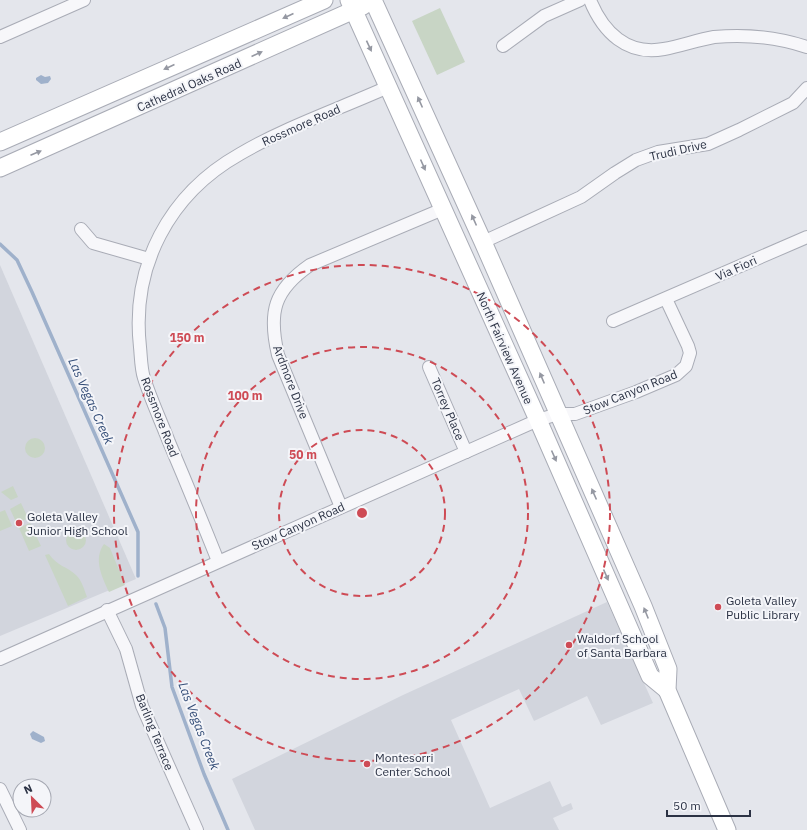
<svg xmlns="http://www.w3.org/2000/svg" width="807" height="830" viewBox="0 0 807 830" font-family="'IBM Plex Sans',sans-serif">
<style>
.built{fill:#d2d5dd}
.green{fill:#c8d5c5}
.water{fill:#9fb1cb}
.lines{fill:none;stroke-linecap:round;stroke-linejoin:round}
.stream{stroke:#9fb1cb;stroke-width:3.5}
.street-casing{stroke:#a9acb6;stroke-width:14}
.secondary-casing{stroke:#a9acb6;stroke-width:19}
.street{stroke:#f7f7fa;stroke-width:12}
.secondary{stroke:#fff;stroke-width:17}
.oneway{fill:#9598a2}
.ring{fill:none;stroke:#ce4b55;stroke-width:2;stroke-dasharray:7 5}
.poi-dot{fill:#ce4b55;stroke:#f4f5f9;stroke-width:1.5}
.labels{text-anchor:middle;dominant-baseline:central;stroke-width:4;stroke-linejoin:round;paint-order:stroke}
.street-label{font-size:12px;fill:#2b3244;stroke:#f4f5f9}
.poi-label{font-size:12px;fill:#2b3244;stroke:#f4f5f9;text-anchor:start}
.water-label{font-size:13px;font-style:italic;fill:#354e78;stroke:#f4f5f9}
.centre{fill:#ce4b55;stroke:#f4f5f9;stroke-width:2}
.ring-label{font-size:12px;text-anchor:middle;font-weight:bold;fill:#ce4b55;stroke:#f4f5f9;stroke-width:4;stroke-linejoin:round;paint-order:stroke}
</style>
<rect width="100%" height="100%" fill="#e4e6ec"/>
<!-- built -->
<g class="built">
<polygon points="0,265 136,579 0,636"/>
<polygon points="607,602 653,703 601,725 587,696 534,721 519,689 451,720 490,808 550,781 562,807 571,803 573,809 553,818 559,830 255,830 232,779 403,695"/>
</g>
<!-- green -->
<g class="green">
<polygon points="440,8 465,62 437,75 412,21"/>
<circle cx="35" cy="448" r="10"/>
<polygon points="13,486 18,497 11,500 1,492"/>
<polygon points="21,503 28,518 17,524 10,509"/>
<polygon points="5,510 12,526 0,531 0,512"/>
<polygon points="30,523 41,546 29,551 19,528"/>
<circle cx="76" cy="540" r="10"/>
<path d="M104,544L110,548L125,585L109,592C102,577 93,559 104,544Z"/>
<path d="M49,554C57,566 66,566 76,575C82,581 84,589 87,597L68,606L45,555Z"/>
</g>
<!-- water -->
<g class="water">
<polygon points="41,75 45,77 50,76 51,79 48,83 41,84 36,80 36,78"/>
<polygon points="33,731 44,737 45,741 41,743 32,739 30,734"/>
</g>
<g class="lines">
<!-- stream -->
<g class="stream">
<polyline points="0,244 17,260 32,292 138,532 138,576"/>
<polyline points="156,604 165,628 172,687 204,774 228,830"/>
</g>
<!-- street casing -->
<g class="street-casing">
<g id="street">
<path d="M590,0C603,32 627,56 664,49C681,46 697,40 714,37C746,34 777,37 807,47"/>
<polyline points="0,37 84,0"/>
<polyline points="503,46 544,16 580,0"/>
<polyline points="81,229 93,243 149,259"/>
<polyline points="483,242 581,197 615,173 636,160 658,152 708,144 739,130 793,103 807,88"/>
<polyline points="613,321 807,237"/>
<polyline points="429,367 466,452"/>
<path d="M341,507L278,355C268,312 274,290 310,265L443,209"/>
<path d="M218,561C202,521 186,482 169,442C161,421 151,400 144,378C141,369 141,357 140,347C131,266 169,194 240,154C286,127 339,109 388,87"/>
<polyline points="107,610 126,649 142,706 197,830"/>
<polyline points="0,659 538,420 558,414 575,414 636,392 676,375 686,366 690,353 688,346 666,299"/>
<polyline points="0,789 20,830"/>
</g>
</g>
<!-- secondary casing -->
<g class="secondary-casing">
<g id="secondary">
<polyline points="349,0 538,420 650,676 667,690"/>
<polyline points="373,0 483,242 643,606 668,669 667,690 727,830"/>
<polyline points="0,142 324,0"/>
<polyline points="0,168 363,6"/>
</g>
</g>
<!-- street -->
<use href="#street" class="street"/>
<!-- secondary -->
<use href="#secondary" class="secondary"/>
</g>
<!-- one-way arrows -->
<defs><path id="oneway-solid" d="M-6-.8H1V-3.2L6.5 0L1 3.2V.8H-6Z"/></defs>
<g class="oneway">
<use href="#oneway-solid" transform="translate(288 16) rotate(156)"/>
<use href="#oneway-solid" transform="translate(369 46) rotate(65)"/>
<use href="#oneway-solid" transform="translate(257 54) rotate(-24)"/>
<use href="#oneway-solid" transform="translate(169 67) rotate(156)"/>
<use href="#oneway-solid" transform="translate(420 102) rotate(-114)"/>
<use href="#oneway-solid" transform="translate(36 153) rotate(-23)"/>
<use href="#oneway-solid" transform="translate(423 165) rotate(66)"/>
<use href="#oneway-solid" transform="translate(474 220) rotate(-114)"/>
<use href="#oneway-solid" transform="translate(542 378) rotate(-113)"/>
<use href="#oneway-solid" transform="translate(554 456) rotate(66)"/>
<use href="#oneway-solid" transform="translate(594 494) rotate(-114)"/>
<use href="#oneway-solid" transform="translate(606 575) rotate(66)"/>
<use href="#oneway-solid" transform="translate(646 613) rotate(-112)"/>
</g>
<!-- distance rings -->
<g class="ring">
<circle cx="362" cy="513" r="83"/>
<circle cx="362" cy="513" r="166"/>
<circle cx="362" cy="513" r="248"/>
</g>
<!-- markers -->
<g class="poi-dot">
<circle cx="19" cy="523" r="4"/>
<circle cx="718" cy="607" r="4"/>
<circle cx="569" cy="645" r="4"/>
<circle cx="367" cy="764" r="4"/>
</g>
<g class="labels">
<!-- street labels -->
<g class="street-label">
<text transform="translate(189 85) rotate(-24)">Cathedral Oaks Road</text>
<text transform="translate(301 125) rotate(-24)">Rossmore Road</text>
<text transform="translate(678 150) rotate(-13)">Trudi Drive</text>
<text transform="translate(736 268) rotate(-24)">Via Fiori</text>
<text transform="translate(505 348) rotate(66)">North Fairview Avenue</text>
<text transform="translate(291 382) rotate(69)">Ardmore Drive</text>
<text transform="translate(630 392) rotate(-22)">Stow Canyon Road</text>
<text transform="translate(448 409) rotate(67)">Torrey Place</text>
<text transform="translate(160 417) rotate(69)">Rossmore Road</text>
<text transform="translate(298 526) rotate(-24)">Stow Canyon Road</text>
<text transform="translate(155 732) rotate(68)">Barling Terrace</text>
</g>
<!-- poi labels -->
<g class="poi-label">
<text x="27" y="516">Goleta Valley<tspan x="27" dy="14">Junior High School</tspan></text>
<text x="726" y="600">Goleta Valley<tspan x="726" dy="14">Public Library</tspan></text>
<text x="577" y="638">Waldorf School<tspan x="577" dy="14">of Santa Barbara</tspan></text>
<text x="375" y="757">Montesorri<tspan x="375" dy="14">Center School</tspan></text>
</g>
<!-- water labels -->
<g class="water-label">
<text transform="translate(91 401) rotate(66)">Las Vegas Creek</text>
<text transform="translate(199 726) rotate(69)">Las Vegas Creek</text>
</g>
</g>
<circle cx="362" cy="513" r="6" class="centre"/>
<g class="ring-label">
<text x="187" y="342">150 m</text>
<text x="245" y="400">100 m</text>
<text x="303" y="459">50 m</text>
</g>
<!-- north arrow -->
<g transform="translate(32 798) rotate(336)"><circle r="19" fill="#f4f5f9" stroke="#a4a7b1"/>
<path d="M0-3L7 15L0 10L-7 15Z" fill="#ce4b55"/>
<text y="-6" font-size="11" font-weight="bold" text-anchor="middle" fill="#2b3244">N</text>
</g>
<!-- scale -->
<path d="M667 810v6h83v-6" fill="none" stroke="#2b3244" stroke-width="2"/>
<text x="673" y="810" font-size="12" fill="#2b3244" stroke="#f4f5f9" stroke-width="3" paint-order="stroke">50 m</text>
</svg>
